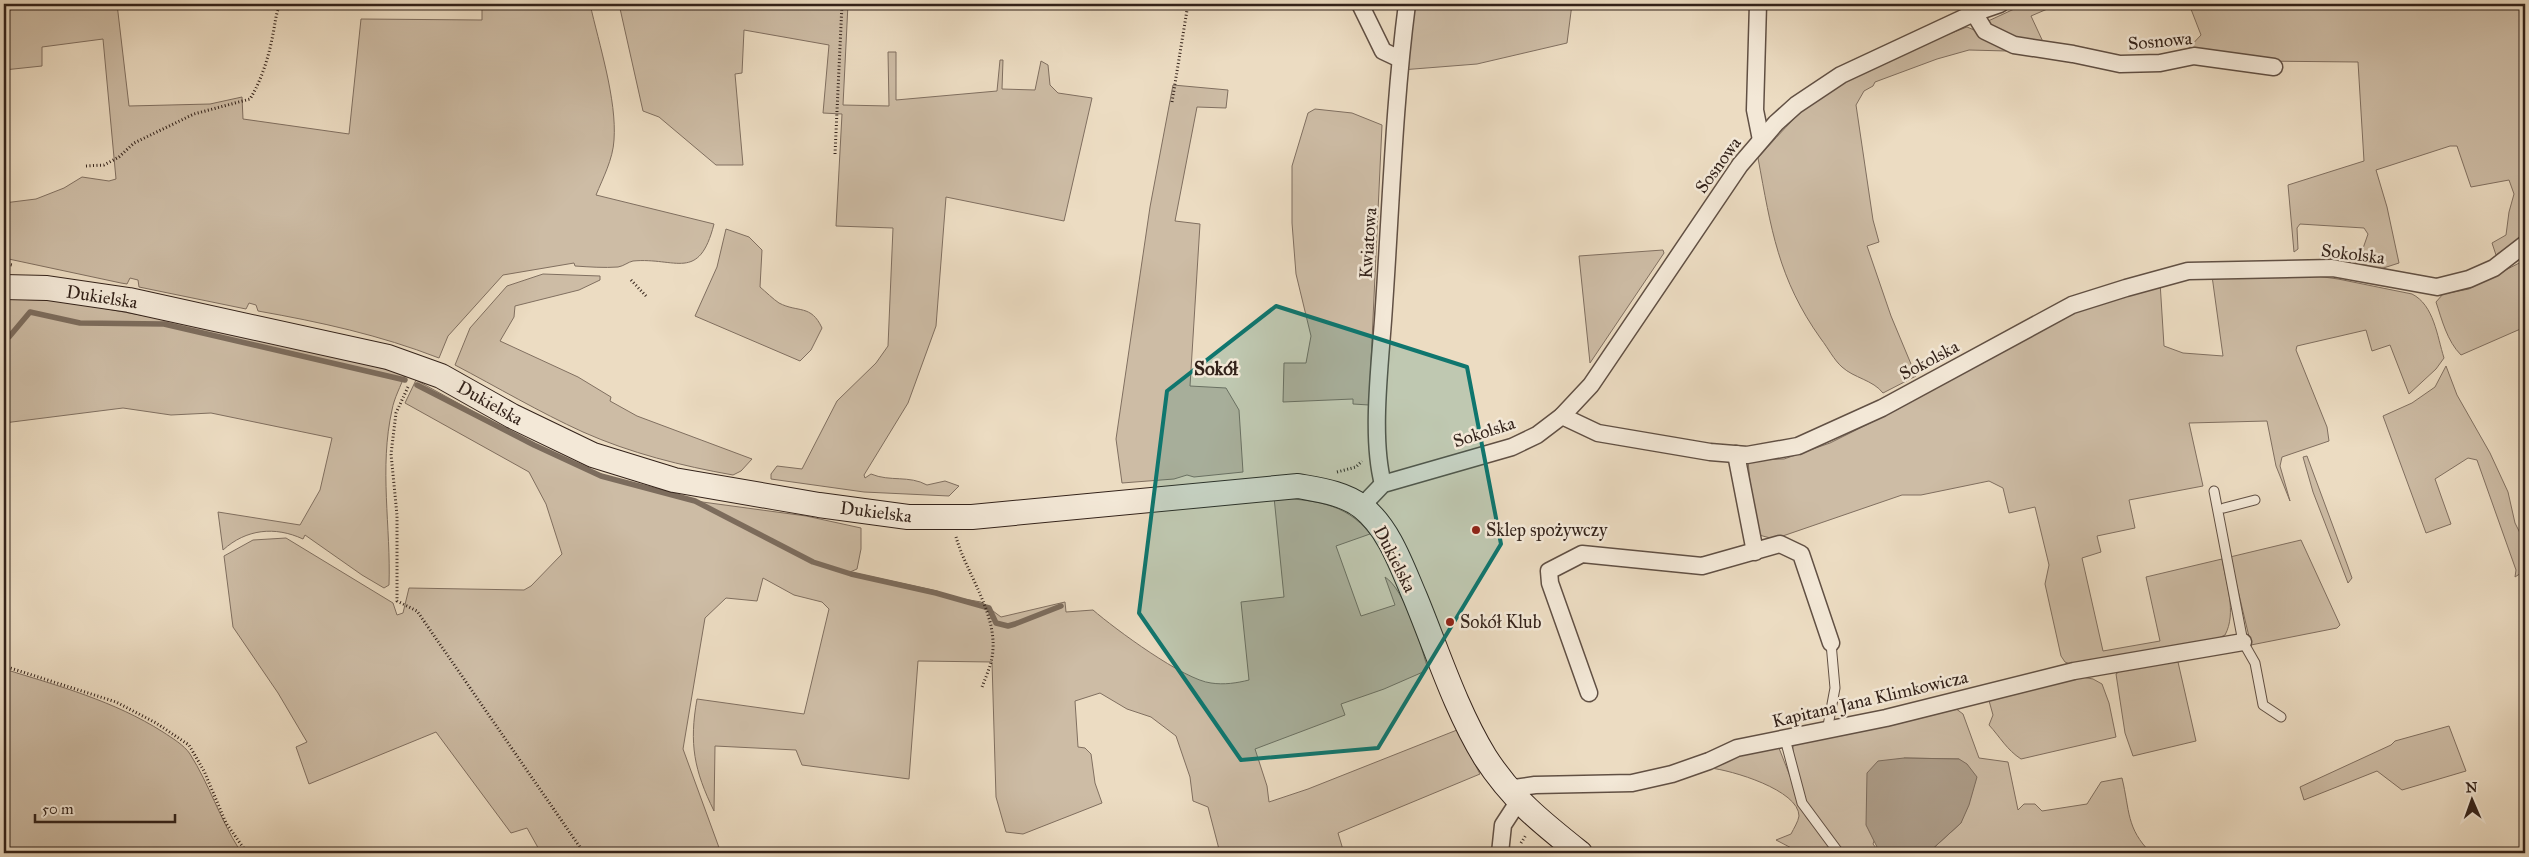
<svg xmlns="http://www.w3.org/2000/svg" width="2529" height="857" viewBox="0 0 2529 857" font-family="'IM FELL Great Primer',serif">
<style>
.green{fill:#cdbca5;stroke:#806f60}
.water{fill:#ad9d89;stroke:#7c6c5d}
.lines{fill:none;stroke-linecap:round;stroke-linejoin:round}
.stream{stroke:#7c6c5d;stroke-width:5.5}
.lane-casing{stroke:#615044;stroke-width:11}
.street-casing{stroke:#615044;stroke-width:19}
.secondary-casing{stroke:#33221a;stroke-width:26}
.path{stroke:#33221a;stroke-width:3;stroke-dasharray:1 2.5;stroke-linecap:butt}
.lane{stroke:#f3e8d7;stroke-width:9}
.street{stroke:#f3e8d7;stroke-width:16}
.secondary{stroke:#f3e8d7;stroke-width:24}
.marked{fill:#0f766e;fill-opacity:0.2;stroke:#0f766e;stroke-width:4;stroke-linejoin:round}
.poi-dot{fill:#8f2418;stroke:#f3e8d7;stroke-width:2}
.labels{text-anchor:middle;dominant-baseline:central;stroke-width:5;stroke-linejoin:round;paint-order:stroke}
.street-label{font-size:18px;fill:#33221a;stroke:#f3e8d7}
.poi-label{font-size:18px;fill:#33221a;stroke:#f3e8d7;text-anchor:start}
.neighbourhood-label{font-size:19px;font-weight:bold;fill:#33221a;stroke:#f3e8d7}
</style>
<rect width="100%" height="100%" fill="#ecdcc2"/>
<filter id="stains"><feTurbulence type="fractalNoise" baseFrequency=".004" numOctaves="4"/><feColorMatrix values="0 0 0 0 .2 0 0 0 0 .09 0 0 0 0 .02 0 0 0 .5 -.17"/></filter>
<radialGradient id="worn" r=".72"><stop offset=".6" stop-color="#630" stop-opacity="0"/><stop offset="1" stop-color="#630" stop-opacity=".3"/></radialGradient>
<!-- green -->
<g class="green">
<path d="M29,4H117L129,106L210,104L242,97L243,119L349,134L361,19L482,20V4H590C599,44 617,100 614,140C613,159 603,178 596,195L714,224C699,283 676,257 633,261C628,262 624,266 618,267C604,268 590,267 575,266L574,263L503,275L448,336L439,358C380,335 320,322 258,311L256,305L249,303L246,309L139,287L138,280L130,278L127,284L121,283L4,258V203L36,199L64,188L82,177L109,181L116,179L103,39L42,47V66L4,70V12Z"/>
<path d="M619,4H848L843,105L889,106L888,52H896V100L997,91L1000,60H1003L1002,89L1035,90L1041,61L1048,65L1050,85L1058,93L1092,98L1064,221L946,197L936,326L908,403L864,475L865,478L871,474C890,482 909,475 927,485L945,481L959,486L949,496L864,492L771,479V474L777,466L802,469L837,401L876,363L888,346L893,228L836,226L842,114L823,113L829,45L744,30L742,73L735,74L743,165H716L659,117L643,111Z"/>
<polygon points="1408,4 1572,4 1567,43 1477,64 1401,70"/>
<polygon points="2025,4 2059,4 2031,16 2044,44 2017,39 1986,22"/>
<polygon points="2189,4 2525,4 2525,235 2496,255 2492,243 2506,235 2509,212 2514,194 2509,180 2471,187 2457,146 2450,146 2376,170 2387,207 2399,263 2374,271 2327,258 2329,254 2360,257 2368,234 2364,228 2300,224 2297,228 2298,249 2294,252 2288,185 2364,161 2358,62 2253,61 2187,50 2201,35"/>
<path d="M1967,27L2008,44L2007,51L1969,50L1937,59L1875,82L1873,86L1864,91L1856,105L1873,220L1879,242L1867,246L1891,316L1916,376L1883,393C1873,380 1854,378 1842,367C1834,360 1828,348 1821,339C1778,279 1771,228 1758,158C1782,131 1806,103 1837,85C1875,63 1926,43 1967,27Z"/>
<polygon points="1173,85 1228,90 1226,108 1197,107 1175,221 1200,224 1190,386 1226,388 1239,410 1243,472 1194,477 1187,475 1174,479 1122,483 1116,439 1150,207"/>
<polygon points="1315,109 1352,113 1382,125 1369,405 1353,404 1353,399 1283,402 1284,363 1306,363 1311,336 1296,274 1292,223 1292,166 1308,113"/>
<path d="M726,229L749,237L762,250L760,287C766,292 773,299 779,303C798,313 811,304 822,328L811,350L800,361L695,316L717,267Z"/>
<polygon points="1663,250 1664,253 1590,363 1579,256"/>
<path d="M2525,260V327L2461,355C2447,341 2442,320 2436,302L2443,294L2469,289Z"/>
<path d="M543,274L600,276V280L579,290L515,306L514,317L500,341L578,377L611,397L610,401L637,416L752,459L741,471L733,475C682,466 630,453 583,432C539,412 497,387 455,365L470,328L507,286Z"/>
<path d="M2302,274L2338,279L2412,294C2434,305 2437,336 2444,358L2436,369L2409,394L2390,345L2372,351L2366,330L2297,346L2296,350L2327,427L2329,441L2282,457L2280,466L2290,501L2276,466L2267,421L2189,423L2203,486L2129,500L2135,528L2097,536L2101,552L2082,558L2103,651L2160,641L2146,577L2222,559C2226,582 2237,613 2225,635L2214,640L2077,667L2065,662L2061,656L2045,584L2049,565L2035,507L2009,513L2003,488L1989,481L1921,495H1902L1774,539L1759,535L1754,530L1748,460L1784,459L1830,443L1898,409L2081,308L2160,282L2164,346L2183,353L2223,356L2212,276Z"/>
<path d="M4,299L47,300L80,304L250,335L405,374C401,386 394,398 392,410C379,468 391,527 389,585L384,588L362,575L305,535L303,539C275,526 246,529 223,550L218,512L300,525L320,490L332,438L211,413L171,415L123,408L4,423Z"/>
<polygon points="2446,366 2457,395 2490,453 2508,492 2515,523 2525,543 2525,591 2521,573 2515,577 2516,570 2477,460 2468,458 2435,479 2451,524 2426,533 2383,416 2412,403 2435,387"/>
<path d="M416,380L534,445L601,476L695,501L806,516L861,528V549L857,569L850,572L937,591L947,596L981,602L1001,617L1065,602L1066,612L1093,610C1115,629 1184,680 1211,683C1224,685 1237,683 1249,680L1241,602L1284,597L1274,497C1311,501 1345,501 1370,534L1336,546L1361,616L1395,605L1385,577C1405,590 1420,643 1427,666L1423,672L1384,689L1341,704L1345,715L1255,749L1267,786L1269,802L1308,789L1457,730L1480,774L1338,833L1344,853H1220L1208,807L1193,801L1190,777L1176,736L1151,717L1127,709L1100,693L1075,701L1078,747L1085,748L1091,754L1095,783L1102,803L1023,834L1006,832L996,797L992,662L918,661L909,779L802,765L796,750L715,746L714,811C694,770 689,744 697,699L804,714L829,609L822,602L794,595L763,578L757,601L726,598L705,618L683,749L721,853H541L527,828L511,833L436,732L309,784L296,747L307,742L278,693L233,627L224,556L253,540L286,538L393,603L397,615L403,613L409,588L524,590L531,586L562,554L546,504L529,472L405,403Z"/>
<polygon points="2307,456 2347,564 2352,578 2348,583 2313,492 2303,457"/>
<polygon points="2301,540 2340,625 2337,628 2251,645 2230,557"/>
<polygon points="2166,662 2178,662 2196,741 2133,756 2125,733 2116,674 2123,669"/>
<path d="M4,669C59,686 114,701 163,732C172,738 184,745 190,754C209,784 220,819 239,849L207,853H4Z"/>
<path d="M2082,677L2093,679L2102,684L2109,703L2116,737L2021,759C2007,750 2000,737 1989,725L1993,715L1988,697Z"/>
<path d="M1955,708L1963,714L1979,758L2008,762L2018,810L2024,804H2035L2042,811L2087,804L2101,782L2122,778C2130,811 2126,828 2151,853H1928L1961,823L1959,759L1904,758L1873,844L1880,853H1843L1806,803L1793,752V745L1803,738Z"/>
<polygon points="2449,726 2466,771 2402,790 2377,771 2304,800 2300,787 2391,745 2395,741"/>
<path d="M1777,743L1806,817L1835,851L1833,853H1801L1776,840L1791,834C1794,828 1798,822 1799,816C1799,790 1731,770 1710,768L1723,756Z"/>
</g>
<!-- water -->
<polygon class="water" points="1904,758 1959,759 1967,764 1977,777 1969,805 1961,823 1928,853 1880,853 1866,825 1867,773 1878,761"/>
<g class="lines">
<!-- stream -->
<g class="stream">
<polyline points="4,340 9,337 30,312 80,323 164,324 405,380"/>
<polyline points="417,385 534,445 601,476 695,501 813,562 851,574 936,593 989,608 996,623 1008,626 1015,624 1061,606"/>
</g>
<!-- lane casing -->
<g class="lane-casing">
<g id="lane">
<polyline points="2214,491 2243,642 2255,663 2263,705 2281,717"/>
<polyline points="2224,508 2255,500"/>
<polyline points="1827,731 1835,688 1831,643"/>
<polyline points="1785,739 1802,803 1839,853"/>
</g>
</g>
<!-- street casing -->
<g class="street-casing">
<g id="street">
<polyline points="1360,4 1383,51 1400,59"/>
<polyline points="1758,4 1755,110 1761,140"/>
<polyline points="1974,13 1985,31 2014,45 2073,54 2120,64 2160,63 2194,56 2274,67"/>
<polyline points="1562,416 1598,433 1710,452 1747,455 1798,446 1882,408 2072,305 2126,288 2188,271 2332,268 2437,287 2469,279 2494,268 2525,244"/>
<polyline points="1736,454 1755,552"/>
<path d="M1383,484C1370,435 1381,358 1384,306C1391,205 1394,104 1407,4"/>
<polyline points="1362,506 1383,484 1512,447 1537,435 1562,416 1591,385 1740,165 1776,123 1796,105 1841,75 1974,13 2000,4"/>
<polyline points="1589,693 1550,583 1549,571 1582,554 1702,566 1780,544 1801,554 1831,643"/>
<polyline points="1507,789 1535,785 1632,783 1672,774 1709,761 1737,748 1886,718 2074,671 2243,642"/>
<polyline points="1500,853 1503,825 1518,802"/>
</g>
</g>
<!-- secondary casing -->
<g class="secondary-casing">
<path id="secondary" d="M4,287L47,288L129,300L388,357L441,376L512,416L593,455L674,480L819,505L908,517H972L1298,486C1320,490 1344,493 1362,507C1389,528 1402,567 1415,597C1437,650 1455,708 1485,757C1512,799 1541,822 1580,853"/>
</g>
<!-- path -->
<g class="path">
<polyline points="1172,102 1188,4"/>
<polyline points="835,154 842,4"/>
<path d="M86,166L104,165L119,157L134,143L194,114L250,99C261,81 268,59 272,39C275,26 275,16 280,4"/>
<polyline points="4,263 12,265"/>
<polyline points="631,280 646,296"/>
<polyline points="408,387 396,413 391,454 397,515 397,601 417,611 584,853"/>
<polyline points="1337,472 1356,467 1362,461"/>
<path d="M956,537C967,576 1002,619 991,662C989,670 985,679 982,687"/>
<polyline points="4,666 116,702 156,723 189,745 204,771 226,823 247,853"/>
<polyline points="1521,843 1526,835"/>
</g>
<!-- lane -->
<use href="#lane" class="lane"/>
<!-- street -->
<use href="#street" class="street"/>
<!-- secondary -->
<use href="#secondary" class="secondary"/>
</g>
<!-- marked area -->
<path class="marked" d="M1276,306L1467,367L1501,544L1378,748L1241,760L1139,613L1167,391Z"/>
<!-- markers -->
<g class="poi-dot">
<circle cx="1476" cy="530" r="5"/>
<circle cx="1450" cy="622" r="5"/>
</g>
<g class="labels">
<!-- street labels -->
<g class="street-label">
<text transform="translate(2160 41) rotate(-5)">Sosnowa</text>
<text transform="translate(1718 165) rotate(-54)">Sosnowa</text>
<text transform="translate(1368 243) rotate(-86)">Kwiatowa</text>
<text transform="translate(2353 254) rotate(7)">Sokolska</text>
<text transform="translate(102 297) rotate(9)">Dukielska</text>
<text transform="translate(1929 360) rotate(-28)">Sokolska</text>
<text transform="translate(490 403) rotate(29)">Dukielska</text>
<text transform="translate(1484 432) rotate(-18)">Sokolska</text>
<text transform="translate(876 512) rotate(7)">Dukielska</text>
<text transform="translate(1395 559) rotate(63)">Dukielska</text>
<text transform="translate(1870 699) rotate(-13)">Kapitana Jana Klimkowicza</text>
</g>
<!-- poi labels -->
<g class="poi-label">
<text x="1486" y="530">Sklep spożywczy</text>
<text x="1460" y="622">Sokół Klub</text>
</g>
<!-- neighbourhood labels -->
<g class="neighbourhood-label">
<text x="1216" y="368">Sokół</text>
</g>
</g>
<!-- margin -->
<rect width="2529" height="857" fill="none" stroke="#ecdcc2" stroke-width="20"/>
<rect x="5" y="5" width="2519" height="847" fill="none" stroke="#33221a" stroke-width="2.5"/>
<rect x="10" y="10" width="2509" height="837" fill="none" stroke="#33221a"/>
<!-- north arrow -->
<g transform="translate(2472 800) rotate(358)" stroke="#f3e8d7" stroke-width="4" paint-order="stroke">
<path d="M0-4L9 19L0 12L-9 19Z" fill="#33221a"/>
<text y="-8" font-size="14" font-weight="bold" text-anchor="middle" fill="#33221a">N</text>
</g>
<!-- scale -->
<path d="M35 814v8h140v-8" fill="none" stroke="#33221a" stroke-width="2.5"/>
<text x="42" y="814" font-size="15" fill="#33221a" stroke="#f3e8d7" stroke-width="4" paint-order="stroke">50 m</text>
<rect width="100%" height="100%" filter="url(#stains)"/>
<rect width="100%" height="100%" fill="url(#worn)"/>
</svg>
